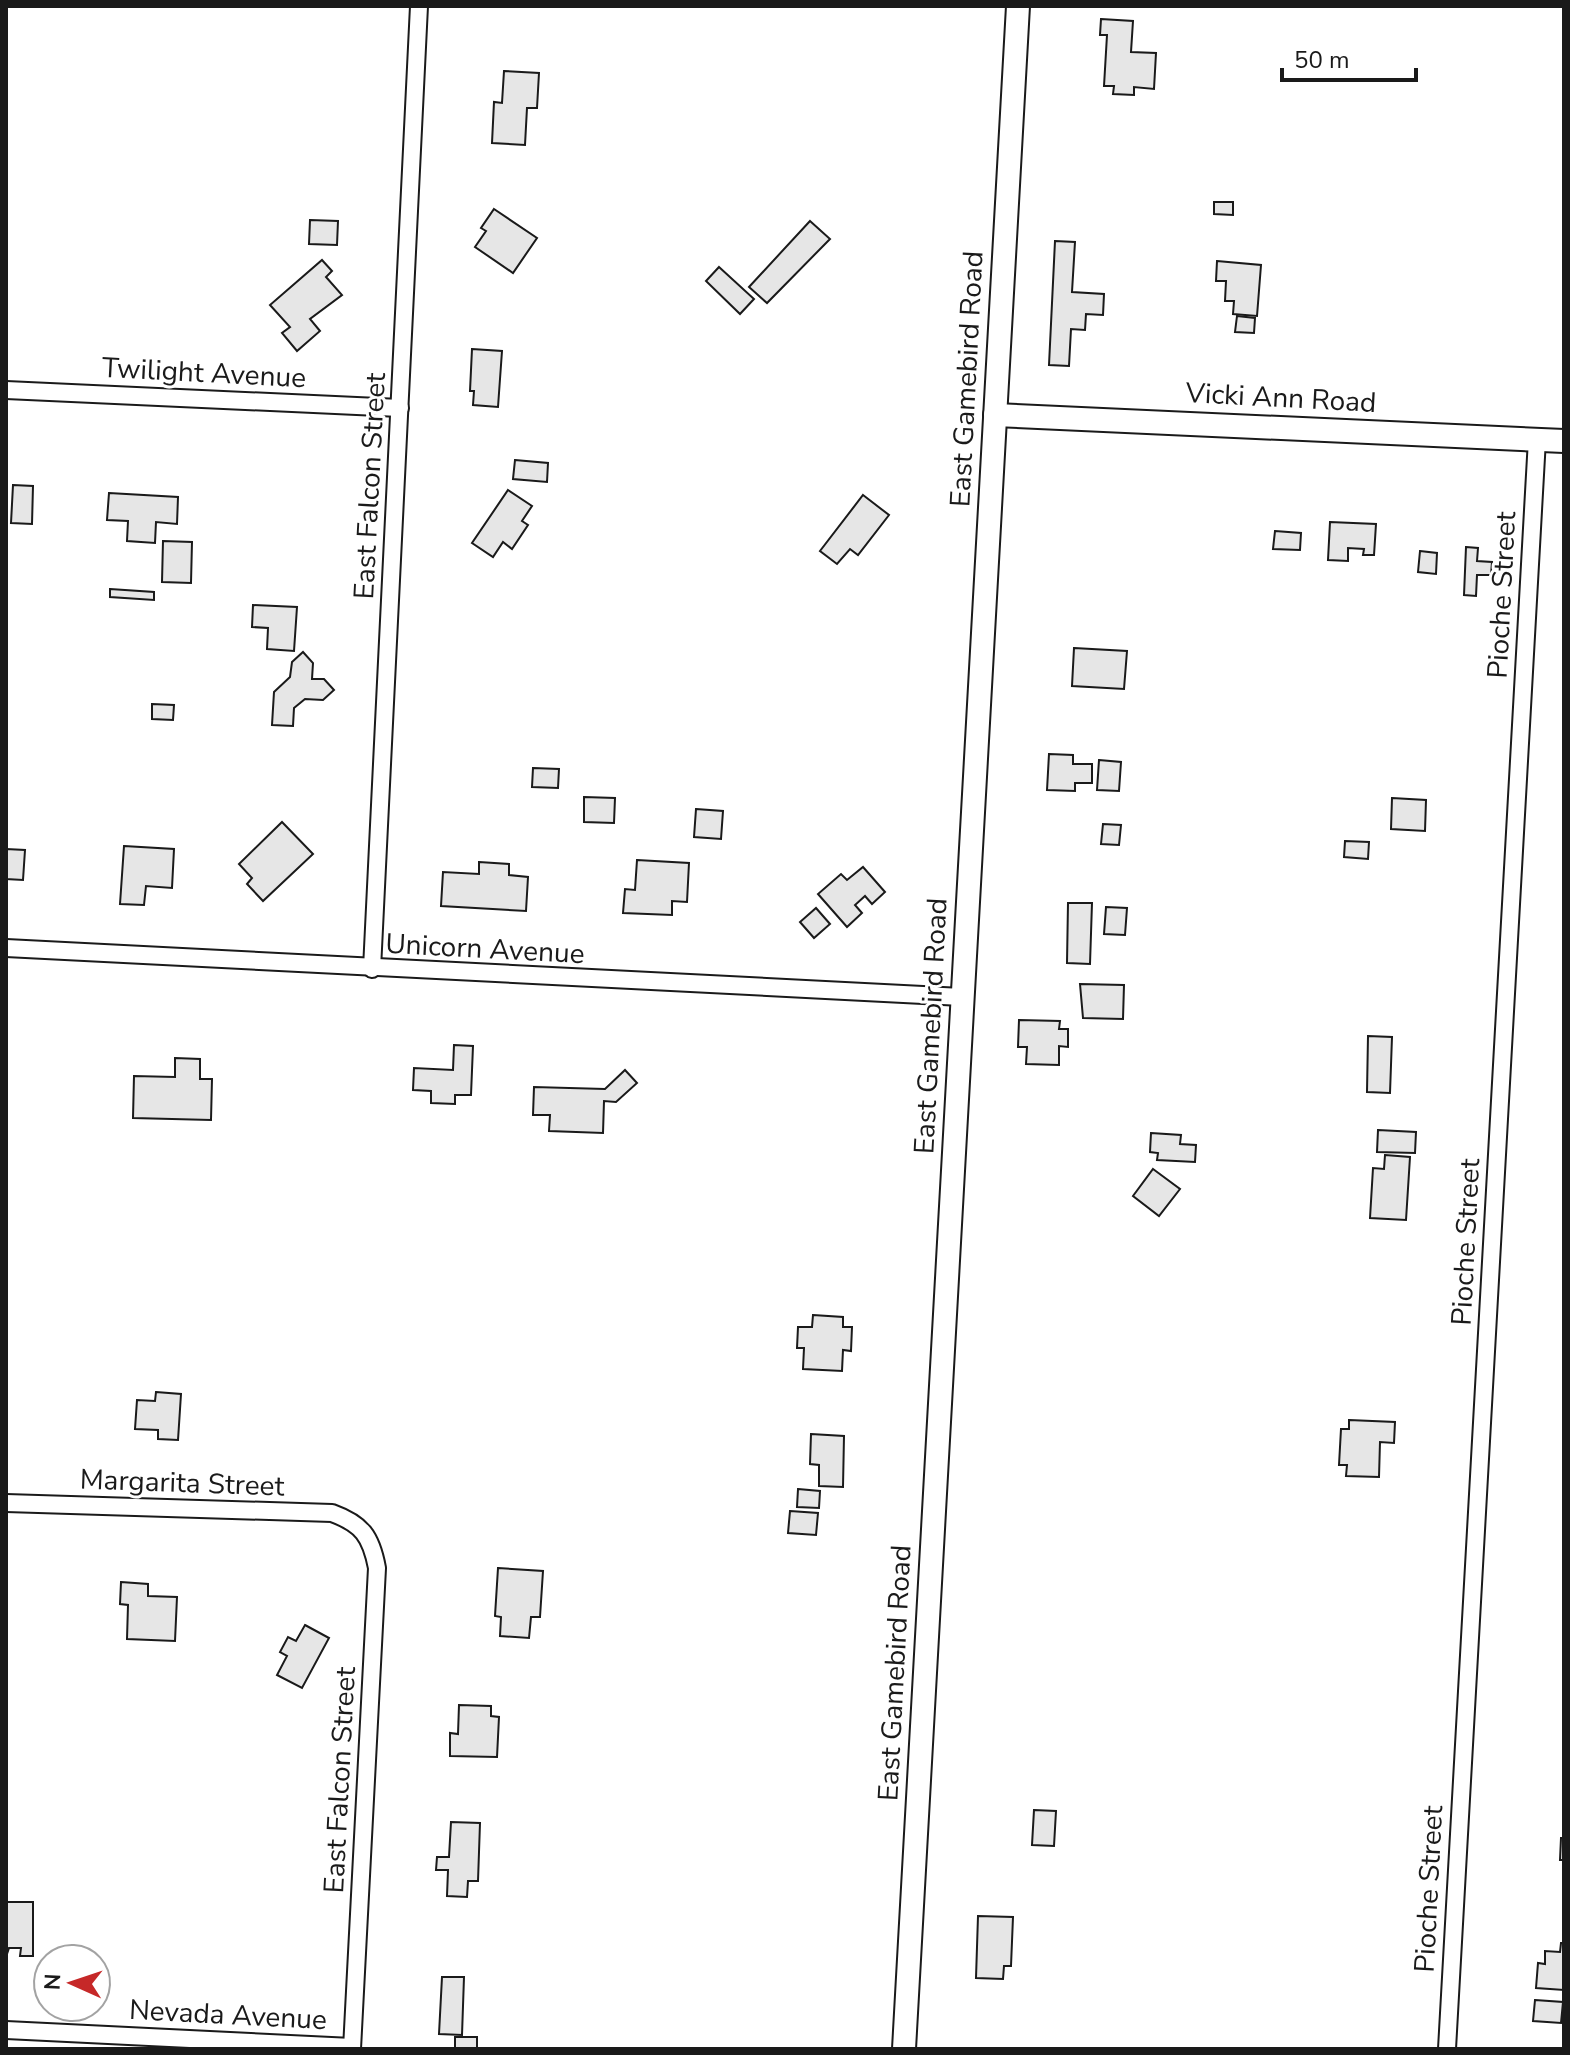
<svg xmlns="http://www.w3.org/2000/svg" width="1570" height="2055" viewBox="0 0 1570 2055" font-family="'Nunito Sans',sans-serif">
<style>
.building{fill:#e6e6e6;stroke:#1a1a1a;stroke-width:2}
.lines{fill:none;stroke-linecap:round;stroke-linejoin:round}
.street-casing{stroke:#1a1a1a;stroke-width:20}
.secondary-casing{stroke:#1a1a1a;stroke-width:26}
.street{stroke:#fff;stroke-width:16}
.secondary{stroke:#fff;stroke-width:22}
.labels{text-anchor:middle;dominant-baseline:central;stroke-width:6;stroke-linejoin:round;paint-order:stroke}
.street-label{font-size:28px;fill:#1a1a1a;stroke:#fff}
</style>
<rect width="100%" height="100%" fill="#fff"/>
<!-- building -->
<g class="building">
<polygon points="1101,19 1133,21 1131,52 1156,53 1154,89 1134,87 1134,95 1113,94 1114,86 1104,86 1107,35 1100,35"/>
<polygon points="504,71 539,73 537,108 527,108 525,145 492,143 494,102 502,103"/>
<polygon points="1214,202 1233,202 1233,215 1214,214"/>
<polygon points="494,209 537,238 513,273 475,247 486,231 481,228"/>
<polygon points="310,220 338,221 337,245 309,244"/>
<polygon points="810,221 830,239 767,303 749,287"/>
<polygon points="1055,241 1075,242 1072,292 1104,294 1103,315 1086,314 1085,330 1071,329 1069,366 1049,365"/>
<polygon points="322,260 332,271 326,277 342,295 310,319 320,331 297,351 282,333 290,327 270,305"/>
<polygon points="1217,261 1261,265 1257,316 1233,314 1234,301 1225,301 1226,281 1216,281"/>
<polygon points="719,267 754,299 740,314 706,281"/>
<polygon points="1237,316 1255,318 1254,333 1235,332"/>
<polygon points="472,349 502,351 498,407 473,405 474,391 470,391"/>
<polygon points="515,460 548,463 547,482 513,479"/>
<polygon points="13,485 33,486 32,524 11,523"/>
<polygon points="508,490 532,506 522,521 528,525 512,549 503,542 493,557 472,543"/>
<polygon points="109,493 178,497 177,524 156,522 155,543 127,541 128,521 107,520"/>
<polygon points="863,495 889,515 858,555 850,549 837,564 820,551"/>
<polygon points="1330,522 1376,524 1374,555 1363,555 1364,549 1348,548 1348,561 1328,560"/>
<polygon points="1275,531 1301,533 1300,550 1273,549"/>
<polygon points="163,541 192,542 191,583 162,582"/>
<polygon points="1466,547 1478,548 1477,561 1492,562 1491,575 1477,575 1476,596 1464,595"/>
<polygon points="1420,551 1437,553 1436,574 1418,572"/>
<polygon points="110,589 154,592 154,600 110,597"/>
<polygon points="253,605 297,607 294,651 267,649 268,628 252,627"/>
<polygon points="1074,648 1127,651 1124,689 1072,686"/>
<polygon points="303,652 313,663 312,679 324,679 334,690 323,700 305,699 294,708 293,726 272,725 274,692 290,677 292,662"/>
<polygon points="152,704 174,705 173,720 152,719"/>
<polygon points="1049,754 1073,755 1073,764 1092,764 1092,783 1075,783 1075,791 1047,790"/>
<polygon points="1099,760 1121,762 1119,791 1097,790"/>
<polygon points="533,768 559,769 558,788 532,787"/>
<polygon points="584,797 615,798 614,823 584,822"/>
<polygon points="1392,798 1426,800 1425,831 1391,829"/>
<polygon points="696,809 723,811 721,839 694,837"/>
<polygon points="282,822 313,854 263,901 247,884 252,878 239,864"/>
<polygon points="1103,824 1121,825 1119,845 1101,844"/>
<polygon points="1345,841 1369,842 1368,859 1344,857"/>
<polygon points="124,846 174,849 172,888 146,886 144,905 120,904"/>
<polygon points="6,849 25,850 23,880 6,879"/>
<polygon points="637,860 689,863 687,902 672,901 672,915 623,913 625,889 635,890"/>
<polygon points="479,862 509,864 509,875 528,877 526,911 441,906 443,872 479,874"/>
<polygon points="863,867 885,892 872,904 865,896 855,905 862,913 847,927 818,894 841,874 847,880"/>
<polygon points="1068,903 1092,903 1090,964 1067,963"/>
<polygon points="1106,907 1127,908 1125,935 1104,934"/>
<polygon points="816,908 830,924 814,938 800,922"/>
<polygon points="1080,984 1124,985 1123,1019 1083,1018"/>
<polygon points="1019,1020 1060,1021 1059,1029 1068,1029 1068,1047 1059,1046 1059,1065 1026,1064 1027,1047 1018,1047"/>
<polygon points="1368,1036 1392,1037 1390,1093 1367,1092"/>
<polygon points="454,1045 473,1046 471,1095 455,1095 455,1104 431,1103 431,1091 413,1090 414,1068 453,1070"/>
<polygon points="175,1058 200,1059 200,1079 212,1079 211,1120 133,1118 134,1076 175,1077"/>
<polygon points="625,1070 637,1083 616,1102 604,1101 603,1133 549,1131 550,1115 533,1115 534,1087 605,1089"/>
<polygon points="1378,1130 1416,1132 1415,1153 1377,1152"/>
<polygon points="1151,1133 1181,1135 1180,1144 1196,1145 1195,1162 1157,1160 1158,1153 1150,1152"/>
<polygon points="1385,1155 1410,1157 1406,1220 1370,1218 1373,1168 1384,1169"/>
<polygon points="1153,1169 1180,1189 1159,1216 1133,1196"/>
<polygon points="813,1315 843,1317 843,1327 852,1327 851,1351 843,1350 842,1371 803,1369 804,1348 797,1348 798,1327 812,1327"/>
<polygon points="156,1392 181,1394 178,1440 158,1439 158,1430 135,1429 137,1400 155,1401"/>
<polygon points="1349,1420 1395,1422 1394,1443 1380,1442 1379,1477 1346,1476 1347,1465 1339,1465 1341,1429 1349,1429"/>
<polygon points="811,1434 844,1436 843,1487 819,1486 819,1465 810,1464"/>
<polygon points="798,1489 820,1491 819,1508 797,1507"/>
<polygon points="790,1511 818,1513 816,1535 788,1533"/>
<polygon points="498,1568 543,1571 540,1617 531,1617 529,1638 500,1636 501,1617 495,1616"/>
<polygon points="121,1582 148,1584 148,1596 177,1597 175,1641 127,1639 128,1605 120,1604"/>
<polygon points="305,1625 329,1638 302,1688 277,1675 287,1656 280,1652 288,1637 296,1641"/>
<polygon points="459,1705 491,1706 491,1716 499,1717 497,1757 450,1756 450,1733 458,1734"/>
<polygon points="1034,1810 1056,1811 1054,1846 1032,1845"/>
<polygon points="451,1822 480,1823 478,1881 468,1881 467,1897 447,1896 448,1870 436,1870 437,1857 449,1857"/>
<polygon points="1561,1838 1564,1838 1564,1860 1560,1860"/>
<polygon points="6,1902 33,1902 33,1956 20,1956 21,1948 9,1948 6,1957"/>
<polygon points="978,1916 1013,1917 1011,1966 1004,1966 1003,1979 976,1978"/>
<polygon points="1561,1943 1564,1943 1564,1990 1536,1988 1538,1963 1545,1964 1545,1951 1560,1952"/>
<polygon points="442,1977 464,1977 462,2035 439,2034"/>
<polygon points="1535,2000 1563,2002 1561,2023 1533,2021"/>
<rect x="455" y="2037" width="22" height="12"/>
</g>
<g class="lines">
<!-- street casing -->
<g class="street-casing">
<g id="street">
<polyline points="6,390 400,408"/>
<polyline points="6,948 962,997"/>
<polyline points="372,969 419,6"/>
<path d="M6,1503L332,1513C362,1524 371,1536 377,1568L352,2049"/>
<polyline points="6,2030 352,2047"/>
<polyline points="1447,2049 1537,439"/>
</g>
</g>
<!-- secondary casing -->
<g class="secondary-casing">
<g id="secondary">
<polyline points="995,415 1564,441"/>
<polyline points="904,2049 1018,6"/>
</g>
</g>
<!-- street -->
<use href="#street" class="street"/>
<!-- secondary -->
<use href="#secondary" class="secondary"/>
</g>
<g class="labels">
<!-- street labels -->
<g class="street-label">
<text transform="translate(204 373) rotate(3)">Twilight Avenue</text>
<text transform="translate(967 379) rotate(-87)">East Gamebird Road</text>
<text transform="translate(1281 398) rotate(3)">Vicki Ann Road</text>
<text transform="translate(370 486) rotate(-87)">East Falcon Street</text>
<text transform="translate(1502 595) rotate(-87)">Pioche Street</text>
<text transform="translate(485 949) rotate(3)">Unicorn Avenue</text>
<text transform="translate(931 1026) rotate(-87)">East Gamebird Road</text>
<text transform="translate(1466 1242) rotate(-87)">Pioche Street</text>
<text transform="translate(182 1483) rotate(2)">Margarita Street</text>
<text transform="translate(895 1673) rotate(-87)">East Gamebird Road</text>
<text transform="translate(340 1780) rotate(-87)">East Falcon Street</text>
<text transform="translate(1429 1889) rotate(-87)">Pioche Street</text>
<text transform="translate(228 2015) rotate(3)">Nevada Avenue</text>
</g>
</g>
<!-- border -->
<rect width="1570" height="2055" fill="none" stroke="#1a1a1a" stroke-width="16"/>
<!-- north arrow -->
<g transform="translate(72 1983) rotate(273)"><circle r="38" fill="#ffffff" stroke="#a3a3a3" stroke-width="2"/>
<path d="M0-6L14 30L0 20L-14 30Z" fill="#c62828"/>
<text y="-12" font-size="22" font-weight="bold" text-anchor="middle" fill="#1a1a1a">N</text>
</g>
<!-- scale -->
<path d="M1282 68v12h134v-12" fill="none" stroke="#1a1a1a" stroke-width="4"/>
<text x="1294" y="68" font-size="24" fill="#1a1a1a" stroke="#ffffff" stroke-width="6" paint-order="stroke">50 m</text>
</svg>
